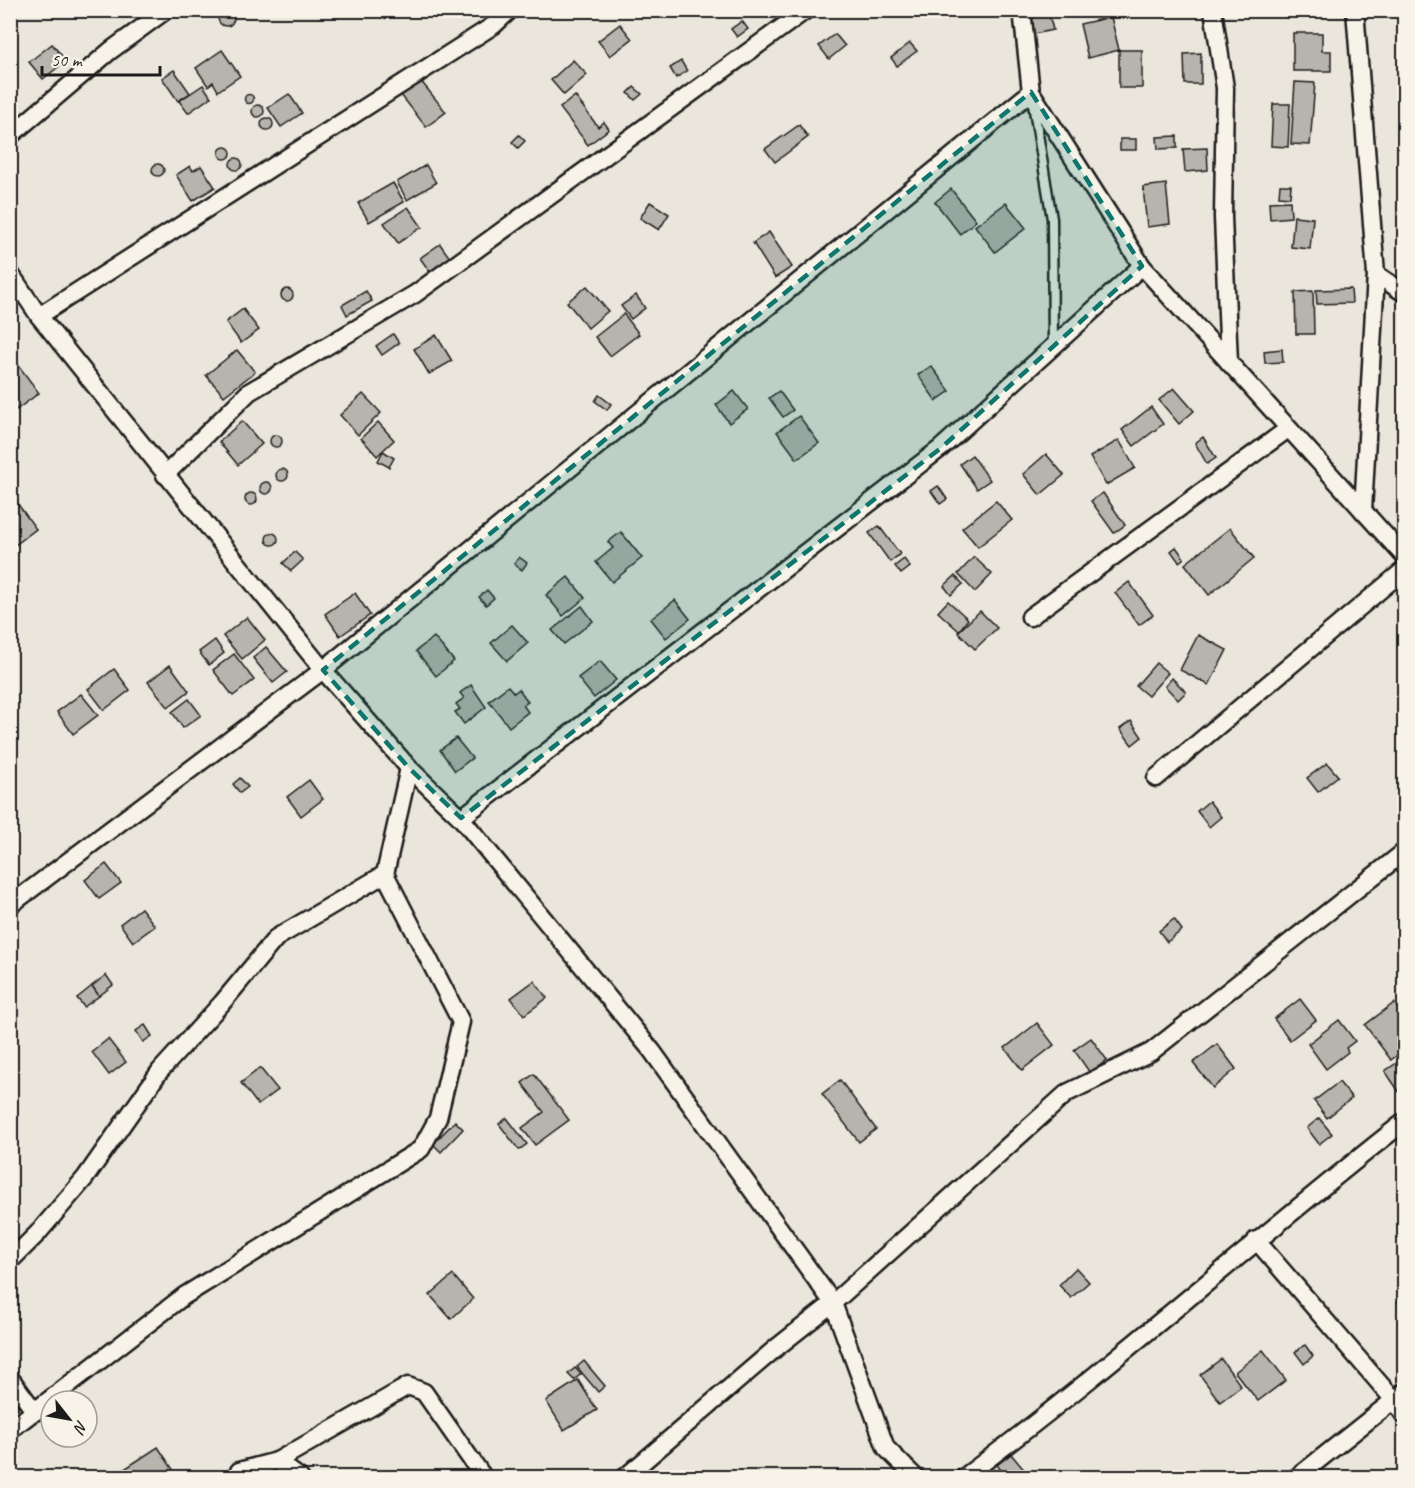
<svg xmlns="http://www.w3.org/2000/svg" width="1415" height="1488" viewBox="0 0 1415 1488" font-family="Caveat,sans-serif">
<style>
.building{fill:#b6b4ac;stroke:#1c1c1c;stroke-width:1.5}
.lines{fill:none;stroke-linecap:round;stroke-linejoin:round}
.lane-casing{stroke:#1c1c1c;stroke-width:13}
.street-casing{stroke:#1c1c1c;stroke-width:21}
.lane{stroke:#f7f3e8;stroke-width:8}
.street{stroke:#f7f3e8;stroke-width:16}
.marked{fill:#0f766e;fill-opacity:0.2;stroke:#0f766e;stroke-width:4.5;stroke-dasharray:12 8;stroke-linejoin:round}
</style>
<rect width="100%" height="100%" fill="#eae6dc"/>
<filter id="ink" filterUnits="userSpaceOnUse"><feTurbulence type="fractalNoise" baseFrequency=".0167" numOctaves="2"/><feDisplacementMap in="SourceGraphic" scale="12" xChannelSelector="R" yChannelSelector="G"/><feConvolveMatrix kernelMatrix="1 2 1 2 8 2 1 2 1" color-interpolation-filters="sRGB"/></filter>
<g filter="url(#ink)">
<!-- building -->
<g class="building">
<circle cx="226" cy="18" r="8"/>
<polygon points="1049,14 1053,30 1034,34 1030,18"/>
<polygon points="1111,17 1119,50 1088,58 1080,24"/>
<polygon points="742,21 748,29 737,37 731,29"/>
<polygon points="620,24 632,39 610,56 598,41"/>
<polygon points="1293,33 1322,33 1322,51 1331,51 1331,71 1293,71"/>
<polygon points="835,34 845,46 829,59 819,46"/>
<polygon points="910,43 917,51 897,66 891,58"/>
<polygon points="52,44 66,61 43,79 29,62"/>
<polygon points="222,50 240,76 218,91 213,82 208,86 196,68"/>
<rect x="1119" y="50" width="23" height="38"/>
<polygon points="1201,53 1201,84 1185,84 1184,54"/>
<polygon points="573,60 587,75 564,95 551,80"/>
<polygon points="681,61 687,71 676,78 670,68"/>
<polygon points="174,70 190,93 178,101 162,78"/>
<polygon points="420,80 446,112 426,127 401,95"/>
<polygon points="1295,82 1315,83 1310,145 1291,144"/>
<polygon points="203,85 211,97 188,113 179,101"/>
<polygon points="634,87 642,94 635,100 628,93"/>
<polygon points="289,94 302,113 281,127 268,108"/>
<circle cx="249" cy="99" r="4.5"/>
<polygon points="575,96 598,127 604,122 609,129 588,145 560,108"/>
<polygon points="1273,104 1290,104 1288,147 1271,146"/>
<circle cx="258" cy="111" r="6"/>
<circle cx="267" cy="124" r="6"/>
<polygon points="799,125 808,137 775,162 765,149"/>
<polygon points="519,135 525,141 518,148 512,142"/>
<polygon points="1177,136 1177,148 1158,149 1157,137"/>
<rect x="1120" y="139" width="16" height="11"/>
<circle cx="225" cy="153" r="6"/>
<polygon points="1207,148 1208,170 1185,172 1183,149"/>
<circle cx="236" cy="164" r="6"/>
<circle cx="158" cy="170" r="6"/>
<polygon points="426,165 436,183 407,200 397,182"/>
<polygon points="190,166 193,171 201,166 215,187 193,201 176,175"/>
<polygon points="393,183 404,202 369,222 358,203"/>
<polygon points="1166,184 1170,224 1147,227 1143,187"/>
<polygon points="1280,185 1291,185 1290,197 1279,196"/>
<polygon points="951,189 976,221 960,234 935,202"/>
<polygon points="1290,201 1291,217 1270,219 1269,202"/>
<polygon points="650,202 669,214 659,230 640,218"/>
<polygon points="1006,203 1026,228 995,252 975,226"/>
<polygon points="408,207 422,227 398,243 384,223"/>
<polygon points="1294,216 1313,218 1310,249 1291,247"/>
<polygon points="769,232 792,267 775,278 753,243"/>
<polygon points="440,244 450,258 430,272 420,258"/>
<polygon points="587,286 608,311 588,328 567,302"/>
<polygon points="1351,289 1352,303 1317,304 1316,290"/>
<circle cx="287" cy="295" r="6"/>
<polygon points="366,291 372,301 347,315 342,305"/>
<polygon points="1313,291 1314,334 1296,334 1295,292"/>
<polygon points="636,295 645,308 631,319 621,306"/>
<polygon points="243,309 259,330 241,343 226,322"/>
<polygon points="624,314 639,334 610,356 595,337"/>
<polygon points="393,334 399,343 382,355 376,346"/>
<polygon points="436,335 452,361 429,374 414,349"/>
<polygon points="1282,349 1283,362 1265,363 1264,351"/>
<polygon points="237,350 255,372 224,396 206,375"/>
<polygon points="10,354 39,393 16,410 10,402"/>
<polygon points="931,366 950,391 936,401 918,375"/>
<polygon points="1174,388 1194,411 1179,424 1159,400"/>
<polygon points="734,391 748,409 729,423 716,405"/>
<polygon points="779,391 793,410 783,417 769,398"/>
<polygon points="363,394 381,413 358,435 340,415"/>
<polygon points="599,395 611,404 607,410 595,401"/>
<polygon points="1151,407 1163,424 1134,446 1122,430"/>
<polygon points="799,416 819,443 797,459 777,432"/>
<polygon points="242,421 262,444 238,465 219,442"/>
<polygon points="378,422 394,440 377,456 361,438"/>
<circle cx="276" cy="441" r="6"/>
<polygon points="1203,437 1216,458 1207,464 1195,443"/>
<polygon points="1119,440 1135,468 1106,485 1090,457"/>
<polygon points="383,451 394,458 389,467 378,461"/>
<polygon points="1046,454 1064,475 1040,495 1023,474"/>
<polygon points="972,455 990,480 977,489 960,464"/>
<circle cx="282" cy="475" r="6"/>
<circle cx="266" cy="488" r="6"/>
<polygon points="938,486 947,499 940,504 931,491"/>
<polygon points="1103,493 1125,525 1114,533 1091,501"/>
<circle cx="251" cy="499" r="6"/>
<polygon points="996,501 1012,520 978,547 962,528"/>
<polygon points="17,503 36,529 14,546 10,541 10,508"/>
<polygon points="879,526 900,554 890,562 869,533"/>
<polygon points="1230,528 1254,558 1209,595 1185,564"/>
<polygon points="621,532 642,558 612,582 596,562 613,548 608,542"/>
<circle cx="272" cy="539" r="6"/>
<polygon points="1176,547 1184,558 1179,562 1171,551"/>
<polygon points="295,552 303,560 291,571 283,563"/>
<polygon points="519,557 527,563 522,570 514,564"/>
<polygon points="974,557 992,574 975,592 958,574"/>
<polygon points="904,559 910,567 901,574 895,566"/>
<polygon points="955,576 963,584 951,595 944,586"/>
<polygon points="568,577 585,598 563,616 546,595"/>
<polygon points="1129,582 1153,615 1139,625 1115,593"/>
<polygon points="487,590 494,598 486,605 479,597"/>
<polygon points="355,593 370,615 340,636 325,614"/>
<polygon points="675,600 690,619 666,638 651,619"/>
<polygon points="948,601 968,619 959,631 938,612"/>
<polygon points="582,606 593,621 564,644 552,630"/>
<polygon points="980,611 997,628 975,649 958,632"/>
<polygon points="247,617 265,640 242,659 223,636"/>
<polygon points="512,625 528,643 507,661 491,643"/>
<polygon points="1198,635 1227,650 1209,685 1180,670"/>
<polygon points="434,637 454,661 436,676 416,651"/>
<polygon points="215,640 224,653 209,665 199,652"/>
<polygon points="266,647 287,672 273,683 253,658"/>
<polygon points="234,654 254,680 233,696 213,670"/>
<polygon points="600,661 616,680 594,698 578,678"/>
<polygon points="1156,663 1168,673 1148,696 1136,686"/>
<polygon points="170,665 189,691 168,707 148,682"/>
<polygon points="114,669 130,690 104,710 88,689"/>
<polygon points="1172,678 1186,692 1178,700 1165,686"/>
<polygon points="471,685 486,707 464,724 455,712 460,709 456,704 464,698 460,693"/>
<polygon points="508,686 514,693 519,689 528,702 523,705 528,712 509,727 489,701"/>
<polygon points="81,694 98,715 73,734 57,712"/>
<polygon points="189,699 201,715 183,728 172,712"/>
<polygon points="1131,721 1142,737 1132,745 1120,729"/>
<polygon points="456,738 472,758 455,771 440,750"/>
<polygon points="1327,763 1338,776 1318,792 1307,778"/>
<polygon points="240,778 248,787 240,793 233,784"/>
<polygon points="309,780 323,799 301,816 287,797"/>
<polygon points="1209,801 1221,817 1209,827 1197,811"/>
<polygon points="106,864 121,883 99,899 85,880"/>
<polygon points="141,908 155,926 133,942 120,924"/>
<polygon points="1174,919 1182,930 1167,942 1159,931"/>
<polygon points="106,975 113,985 99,996 92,986"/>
<polygon points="534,981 547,998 524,1015 511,998"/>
<polygon points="92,986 99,996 84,1007 77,998"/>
<polygon points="1300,999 1316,1020 1290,1040 1274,1019"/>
<polygon points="1394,1003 1404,1016 1404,1050 1391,1060 1365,1025"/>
<polygon points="1339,1020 1355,1041 1346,1048 1348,1052 1326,1069 1308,1044"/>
<polygon points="1037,1023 1054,1045 1022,1070 1005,1048"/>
<polygon points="145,1025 152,1036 143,1042 136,1031"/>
<polygon points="1091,1038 1107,1060 1090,1073 1074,1050"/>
<polygon points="108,1039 126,1062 109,1075 92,1052"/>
<polygon points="1217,1044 1236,1069 1213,1088 1193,1063"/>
<polygon points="1401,1060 1404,1064 1404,1095 1402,1096 1385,1071"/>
<polygon points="260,1068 278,1090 258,1105 241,1083"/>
<polygon points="534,1074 569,1120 535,1145 522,1128 544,1112 522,1083"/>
<polygon points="840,1080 876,1129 859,1142 822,1094"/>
<polygon points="1339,1082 1352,1098 1327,1118 1314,1101"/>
<polygon points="507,1118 527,1144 519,1150 499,1124"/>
<polygon points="1319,1118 1332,1134 1319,1144 1307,1128"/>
<polygon points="455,1121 463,1129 441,1152 433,1144"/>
<polygon points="1076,1268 1089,1282 1071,1298 1059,1285"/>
<polygon points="453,1275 473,1299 451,1319 430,1295"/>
<polygon points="1404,1295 1404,1312 1397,1300"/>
<polygon points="1305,1345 1313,1356 1304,1364 1295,1352"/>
<polygon points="1263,1350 1286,1380 1258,1401 1235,1372"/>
<polygon points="1221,1359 1241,1386 1220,1402 1200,1375"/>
<polygon points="584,1361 605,1386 598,1392 577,1367"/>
<polygon points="575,1368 581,1374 574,1380 568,1374"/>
<polygon points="578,1380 597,1410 564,1430 546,1401"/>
<polygon points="158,1447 176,1474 171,1478 128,1478 123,1470"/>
<polygon points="1011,1454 1031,1478 1007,1478 997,1465"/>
</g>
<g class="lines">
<!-- lane casing -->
<g class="lane-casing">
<polyline id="lane" points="1033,104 1052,219 1053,347"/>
</g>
<!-- street casing -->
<g class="street-casing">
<g id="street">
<polyline points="1022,10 1031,92 1142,266 1404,556"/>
<polyline points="1213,10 1225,88 1223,217 1229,363"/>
<polyline points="1355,10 1376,274 1363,511"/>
<polyline points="10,136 110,51 166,10"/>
<polyline points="10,273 39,316 323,670 409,768 461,818 652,1051 833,1303 886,1448 916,1478"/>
<polyline points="1376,274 1404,293"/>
<polyline points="39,316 494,25 510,10"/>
<polyline points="165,475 249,392 415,294 806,10"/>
<polyline points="1030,617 1288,429"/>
<polyline points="1156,778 1404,570"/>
<polyline points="461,818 941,448 1142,266"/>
<polyline points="10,905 323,670 1031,92"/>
<polyline points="1256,1240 1394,1400 1404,1415"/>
<polyline points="10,1261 38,1233 85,1178 160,1071 222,1003 276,938 385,874"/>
<polyline points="10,1378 35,1412"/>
<polyline points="10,1430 184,1296 421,1149 438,1118 461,1022 385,874 409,768"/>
<polyline points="277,1461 408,1386 424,1392 484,1478"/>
<polyline points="239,1471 277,1461 300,1478"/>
<polyline points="624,1478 776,1348 833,1303 1067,1093 1151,1052 1404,852"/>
<path d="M963,1478C1115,1365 1256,1238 1404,1122"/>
<polyline points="1296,1478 1404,1392"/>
</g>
</g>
<!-- lane -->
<use href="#lane" class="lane"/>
<!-- street -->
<use href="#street" class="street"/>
</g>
</g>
<!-- marked area -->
<path class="marked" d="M1031,92L1142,266L941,448L461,818L409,768L323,670Z"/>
<!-- margin -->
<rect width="1415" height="1488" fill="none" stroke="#f7f3e8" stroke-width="36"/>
<rect x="18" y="18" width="1379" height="1452" fill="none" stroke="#1c1c1c" stroke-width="2" filter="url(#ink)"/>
<!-- north arrow -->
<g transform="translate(69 1419) rotate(121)"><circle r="28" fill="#f7f3e8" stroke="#9f9d96" stroke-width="1.5"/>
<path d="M0-4.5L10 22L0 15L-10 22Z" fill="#1c1c1c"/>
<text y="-9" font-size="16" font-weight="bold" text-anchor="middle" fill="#1c1c1c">N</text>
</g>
<!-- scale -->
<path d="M42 66v9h118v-9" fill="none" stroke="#1c1c1c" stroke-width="3"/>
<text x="51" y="66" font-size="18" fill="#1c1c1c" stroke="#f7f3e8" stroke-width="4.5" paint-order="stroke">50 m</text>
</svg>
